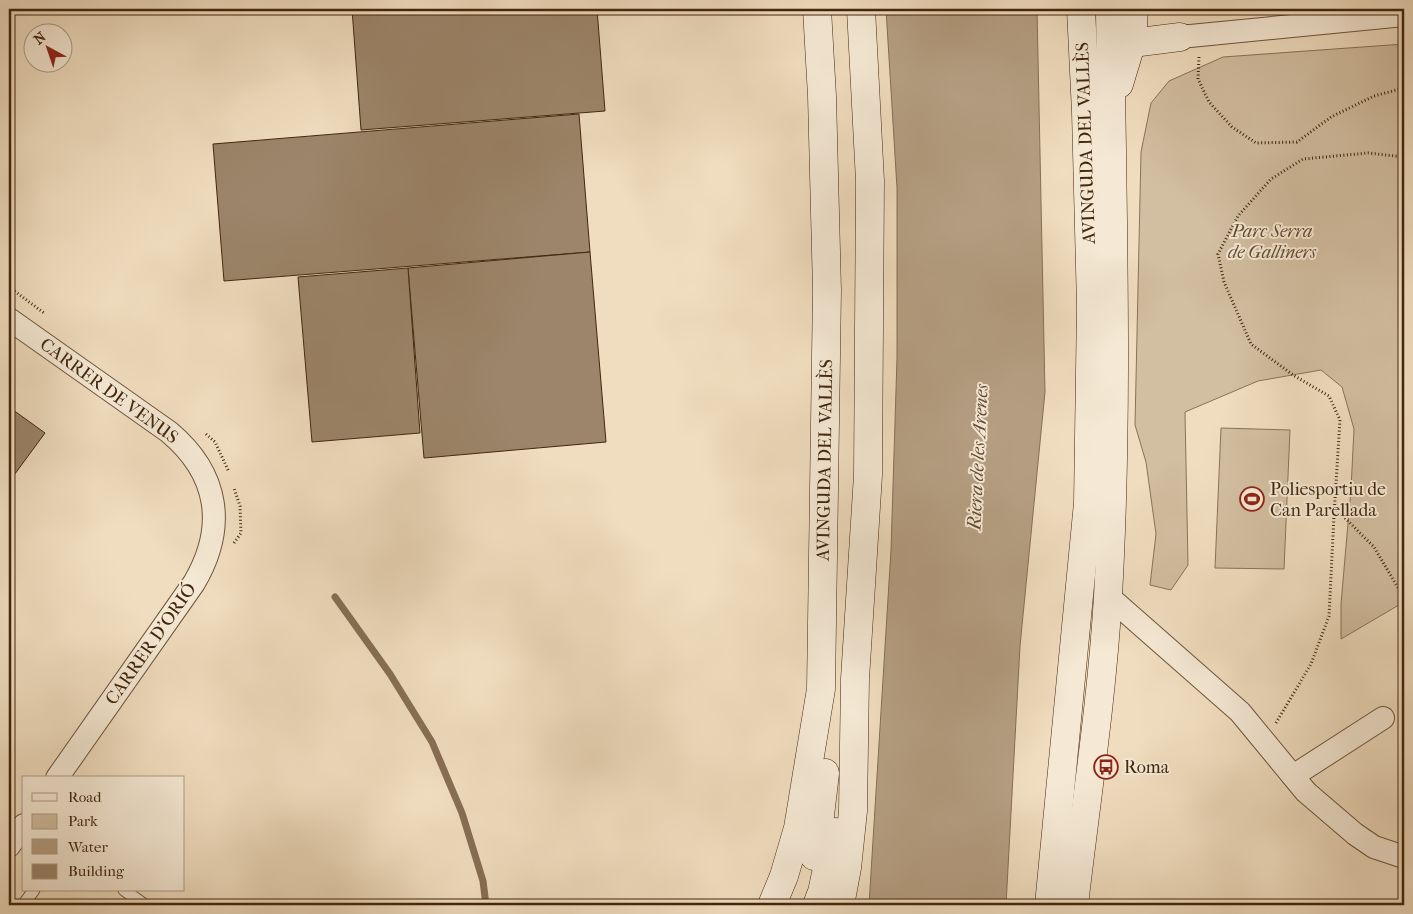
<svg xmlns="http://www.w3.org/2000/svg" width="1413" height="914" viewBox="0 0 1413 914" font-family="'IM FELL French Canon',serif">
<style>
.green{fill:#d2bea1;stroke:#8a7258}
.water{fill:#b59f83;stroke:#876f54}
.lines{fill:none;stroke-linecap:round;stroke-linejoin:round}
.stream{stroke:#876f54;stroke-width:7}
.building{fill:#9c856a;stroke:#42260e}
.service-casing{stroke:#6e543a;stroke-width:13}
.minor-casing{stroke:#6e543a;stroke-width:24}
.secondary-casing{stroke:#42260e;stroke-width:29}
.path{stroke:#42260e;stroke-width:3;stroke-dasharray:1 2.5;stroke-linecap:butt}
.service{stroke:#f5e9d5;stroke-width:11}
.minor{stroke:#f5e9d5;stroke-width:22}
.secondary{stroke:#f5e9d5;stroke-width:28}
.labels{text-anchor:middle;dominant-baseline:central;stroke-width:4;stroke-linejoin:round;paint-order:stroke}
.street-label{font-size:18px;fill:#42260e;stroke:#f5e9d5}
.park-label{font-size:18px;font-style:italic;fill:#664c33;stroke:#f5e9d5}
.poi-label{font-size:18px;fill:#42260e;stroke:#f5e9d5;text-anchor:start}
.water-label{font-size:19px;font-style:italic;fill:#644a31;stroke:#f5e9d5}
</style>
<rect width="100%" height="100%" fill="#f0ddbf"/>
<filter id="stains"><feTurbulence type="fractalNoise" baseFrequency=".004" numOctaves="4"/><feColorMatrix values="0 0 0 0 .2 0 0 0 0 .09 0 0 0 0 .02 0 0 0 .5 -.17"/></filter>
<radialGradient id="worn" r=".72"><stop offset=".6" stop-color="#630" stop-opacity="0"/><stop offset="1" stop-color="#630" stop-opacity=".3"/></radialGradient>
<!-- green -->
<g class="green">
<polygon points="1404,44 1404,602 1341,639 1341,604 1351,489 1354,429 1342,387 1321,370 1258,381 1185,412 1188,565 1171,590 1150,585 1156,534 1146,462 1135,425 1141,152 1151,103 1169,81 1223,57"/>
<polygon points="1221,428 1290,430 1284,569 1215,568"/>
</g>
<!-- water -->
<polygon class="water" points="886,9 1037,9 1045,392 1020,646 1006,905 869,905 891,550 897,358 897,188"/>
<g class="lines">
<!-- stream -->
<polyline class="stream" points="335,597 390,674 432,742 462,813 483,881 486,905"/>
</g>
<!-- building -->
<g class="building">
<polygon points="352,9 597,9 605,111 361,130"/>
<polygon points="579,114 590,252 224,281 213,144"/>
<polygon points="590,252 606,442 424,458 408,268"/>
<polygon points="408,268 420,433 312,442 298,277"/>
<polygon points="9,407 45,433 9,482"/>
</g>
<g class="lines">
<!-- service casing -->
<g class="service-casing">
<g id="service">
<polyline points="124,890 145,905"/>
<polyline points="23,905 34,890"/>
</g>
</g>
<!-- minor casing -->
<g class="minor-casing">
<g id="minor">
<polyline points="1180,37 1404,15"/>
<path d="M9,319L169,432C219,474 227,527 194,583L57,778"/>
<polyline points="1108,596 1240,712 1306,792 1355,834 1374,847 1404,857"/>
<polyline points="1293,776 1383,718"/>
<polyline points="9,846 24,825"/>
</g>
</g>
<!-- secondary casing -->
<g class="secondary-casing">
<g id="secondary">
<polyline points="1118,29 1132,41 1140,42 1180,37"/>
<polyline points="1119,84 1132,41 1134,9"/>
<polyline points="814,856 817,841 825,773"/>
<polyline points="772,905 784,876 798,828 821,689 827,290 822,96 817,9"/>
<polyline points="817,905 822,892 835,832"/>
<polyline points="840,905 847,868 853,811 855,679 868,475 870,181 861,9"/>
<polyline points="1049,905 1088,503 1091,306 1086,112 1081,9"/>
<path d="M1074,905C1086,802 1102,699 1108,596C1119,400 1112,204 1110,9"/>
</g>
</g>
<!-- path -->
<g class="path">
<polyline points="1199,57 1198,79 1209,102 1232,127 1256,143 1297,142 1331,117 1374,96 1404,88"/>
<polyline points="9,287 44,313"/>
<polyline points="206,434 215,442 229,472"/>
<polyline points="1335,508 1374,547 1404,598"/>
<polyline points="234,543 241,533 240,506 234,488"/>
<polyline points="1276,723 1311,664 1329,616 1334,515 1340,420 1329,396 1293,375 1251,344 1224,282 1218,254 1238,216 1271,179 1303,159 1368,153 1404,157"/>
</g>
<!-- service -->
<use href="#service" class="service"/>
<!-- minor -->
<use href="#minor" class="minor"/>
<!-- secondary -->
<use href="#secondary" class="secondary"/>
</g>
<!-- icons -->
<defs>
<g id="stadium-ring" transform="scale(1.25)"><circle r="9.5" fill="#f5e9d5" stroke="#8f2418" stroke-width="1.5"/><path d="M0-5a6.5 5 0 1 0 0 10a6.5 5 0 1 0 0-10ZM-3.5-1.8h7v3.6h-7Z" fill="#8f2418"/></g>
<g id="bus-ring" transform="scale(1.25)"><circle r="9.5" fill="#f5e9d5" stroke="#8f2418" stroke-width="1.5"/><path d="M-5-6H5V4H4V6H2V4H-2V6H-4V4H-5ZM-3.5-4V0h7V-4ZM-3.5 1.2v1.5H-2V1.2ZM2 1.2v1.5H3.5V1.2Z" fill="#8f2418"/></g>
</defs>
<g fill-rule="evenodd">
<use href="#stadium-ring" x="1252" y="499"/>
<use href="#bus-ring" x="1106" y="767"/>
</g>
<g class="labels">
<!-- street labels -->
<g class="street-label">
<text transform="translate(1086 143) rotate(-92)">AVINGUDA DEL VALLÈS</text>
<text transform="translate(109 391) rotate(36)">CARRER DE VENUS</text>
<text transform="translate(825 460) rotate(-89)">AVINGUDA DEL VALLÈS</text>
<text transform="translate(151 644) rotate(-55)">CARRER D'ORIÓ</text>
</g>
<!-- park labels -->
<g class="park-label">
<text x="1272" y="231">Parc Serra<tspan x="1272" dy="21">de Galliners</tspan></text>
</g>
<!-- poi labels -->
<g class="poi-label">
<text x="1270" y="489">Poliesportiu de<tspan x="1270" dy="21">Can Parellada</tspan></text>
<text x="1124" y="767">Roma</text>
</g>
<!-- water labels -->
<g class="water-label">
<text transform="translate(978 457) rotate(-87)">Riera de les Arenes</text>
</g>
</g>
<!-- margin -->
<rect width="1413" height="914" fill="none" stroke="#f0ddbf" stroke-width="30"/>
<rect x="10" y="10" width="1393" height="894" fill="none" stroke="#42260e" stroke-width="2.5"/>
<rect x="15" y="15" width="1383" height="884" fill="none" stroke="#42260e"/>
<!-- legend -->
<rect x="22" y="776" width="162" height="115" fill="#f5e9d5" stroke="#ad9b85"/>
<rect x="32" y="793" width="25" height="8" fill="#f5e9d5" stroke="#ad9b85"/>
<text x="68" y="802" font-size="15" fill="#42260e">Road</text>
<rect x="32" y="814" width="25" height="15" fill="#d2bea1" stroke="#ad9b85"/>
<text x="68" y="826" font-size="15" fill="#42260e">Park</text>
<rect x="32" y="839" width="25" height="15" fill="#b59f83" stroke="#ad9b85"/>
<text x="68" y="852" font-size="15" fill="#42260e">Water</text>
<rect x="32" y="864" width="25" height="15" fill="#9c856a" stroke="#ad9b85"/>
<text x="68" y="876" font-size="15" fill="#42260e">Building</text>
<!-- north arrow -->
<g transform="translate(48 48) rotate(320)"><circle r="24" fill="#f5e9d5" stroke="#ad9b85"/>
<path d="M0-4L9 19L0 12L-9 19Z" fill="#8f2418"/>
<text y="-8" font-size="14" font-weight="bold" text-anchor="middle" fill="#42260e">N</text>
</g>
<rect width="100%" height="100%" filter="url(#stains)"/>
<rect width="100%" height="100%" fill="url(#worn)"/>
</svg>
